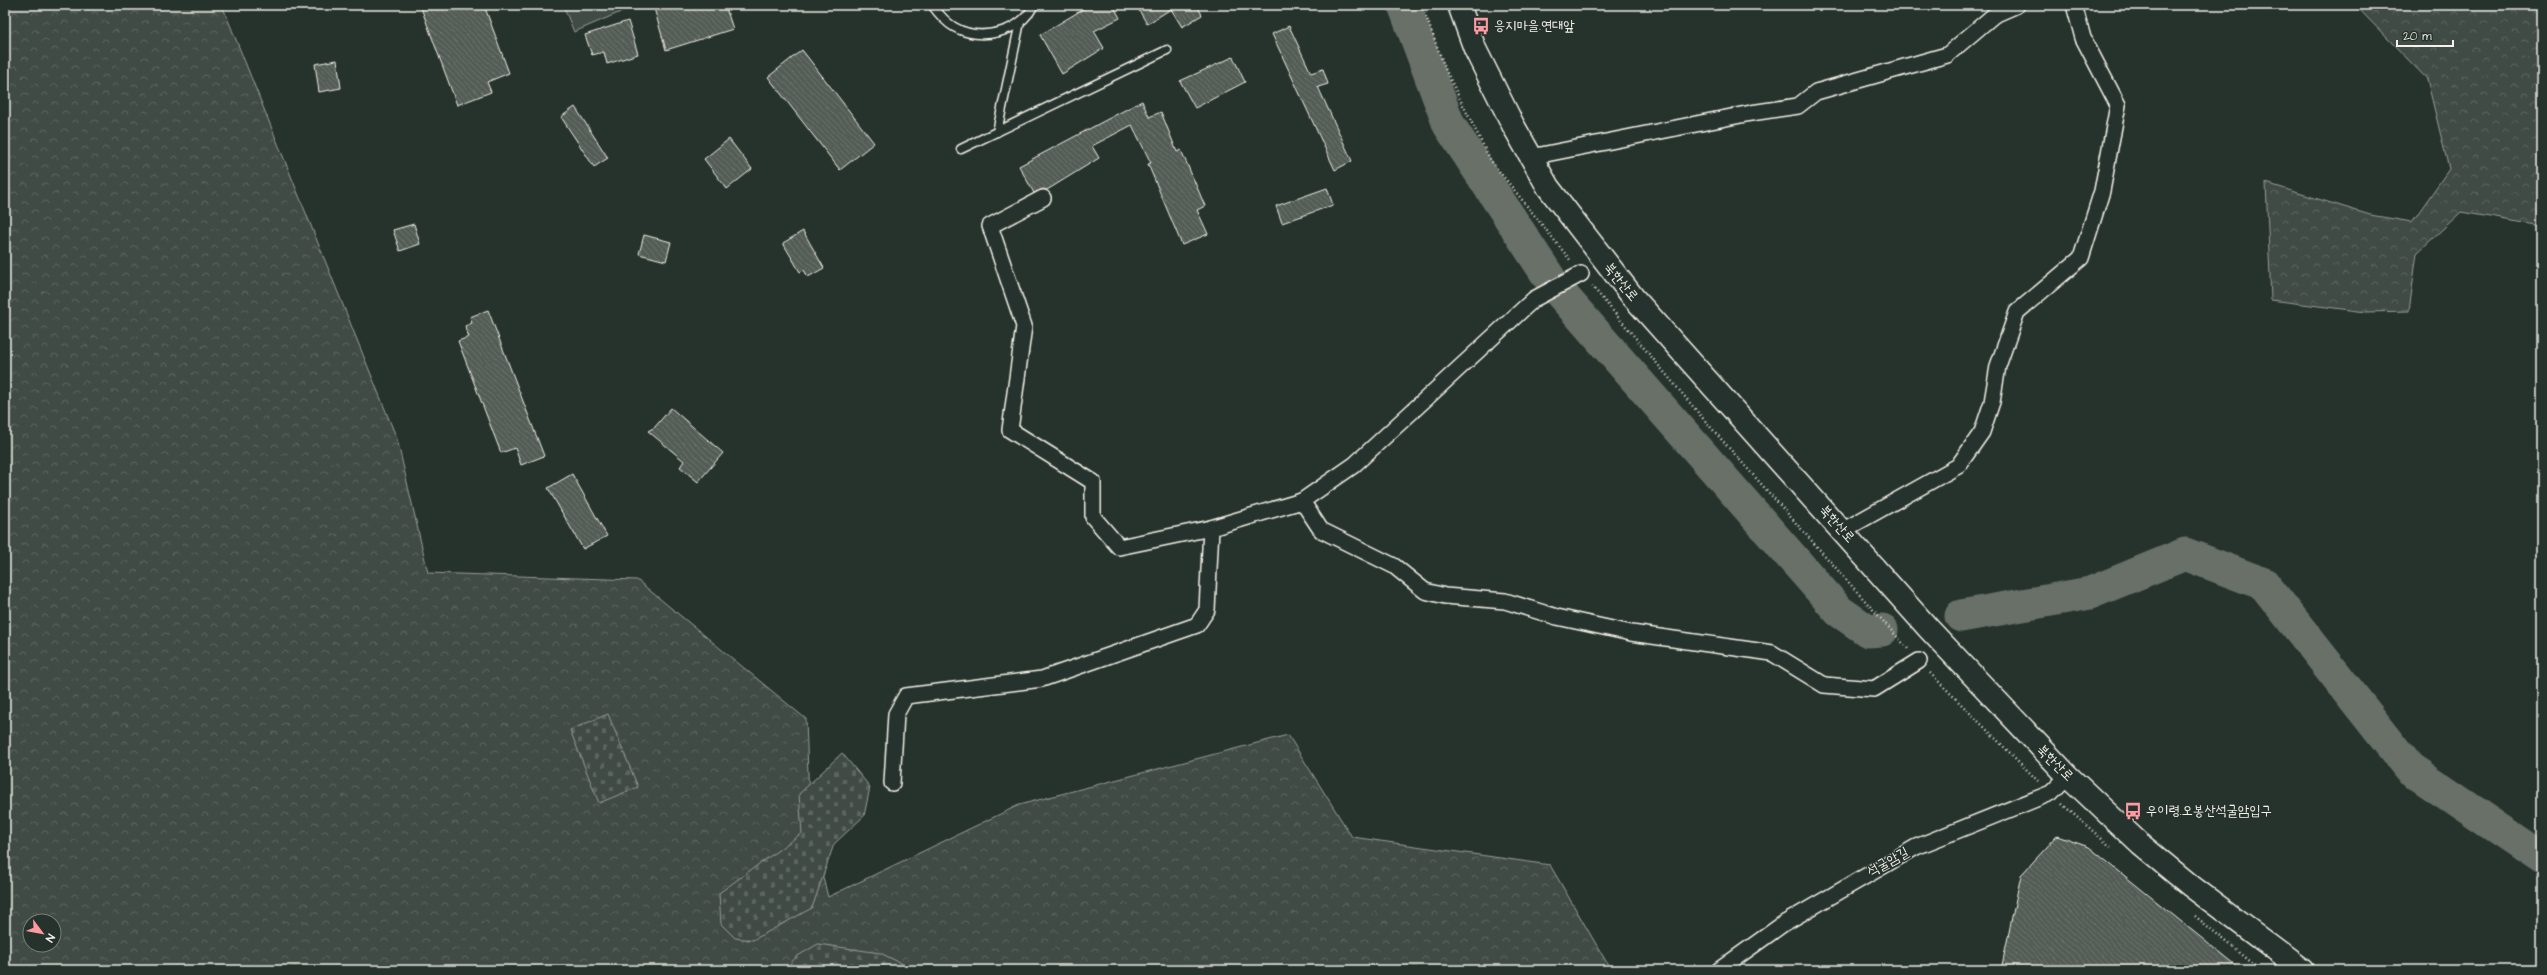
<svg xmlns="http://www.w3.org/2000/svg" width="2547" height="975" viewBox="0 0 2547 975" font-family="'Architects Daughter','Poor Story',sans-serif">
<style>
.green{fill:#414b45;stroke:#9a9e96}
.forest{fill:url(#forest-crowns);stroke:#9a9e96;fill-rule:evenodd}
.cemetery{fill:url(#cemetery-stones);stroke:#9a9e96}
.lines{fill:none;stroke-linecap:round;stroke-linejoin:round}
.river{stroke:#676f68;stroke-width:33}
.building{fill:url(#building-back-hatch);stroke:#f4f1e8}
.lane-casing{stroke:#f4f1e8;stroke-width:11}
.street-casing{stroke:#f4f1e8;stroke-width:18}
.secondary-casing{stroke:#f4f1e8;stroke-width:25}
.path{stroke:#f4f1e8;stroke-width:2.5;stroke-dasharray:1 3;stroke-linecap:butt}
.lane{stroke:#26332d;stroke-width:8}
.street{stroke:#26332d;stroke-width:15}
.secondary{stroke:#26332d;stroke-width:22}
.labels{text-anchor:middle;dominant-baseline:central;stroke-width:3;stroke-linejoin:round;paint-order:stroke}
.poi-label{font-size:14px;fill:#f4f1e8;stroke:#26332d;text-anchor:start}
.street-label{font-size:14px;fill:#f4f1e8;stroke:#26332d}
</style>
<defs>
<pattern id="forest-crowns" width="20" height="18" patternUnits="userSpaceOnUse"><rect width="20" height="18" fill="#414b45"/><path d="M2 6a3 3 0 1 1 6 0M12 15a3 3 0 1 1 6 0" fill="none" stroke="#5d6560"/></pattern>
<pattern id="cemetery-stones" width="16" height="16" patternUnits="userSpaceOnUse"><rect width="16" height="16" fill="#414b45"/><path d="M2 7V4a2 2 0 0 1 4 0v3zM10 15v-3a2 2 0 0 1 4 0v3z" fill="#5d6560"/></pattern>
<pattern id="building-back-hatch" width="6" height="6" patternUnits="userSpaceOnUse"><rect width="6" height="6" fill="#525c55"/><path d="M-1 5l2 2M0 0l6 6M5-1l2 2" fill="none" stroke="#6c746d"/></pattern>
</defs>
<rect width="100%" height="100%" fill="#26332d"/>
<filter id="ink" filterUnits="userSpaceOnUse"><feTurbulence type="fractalNoise" baseFrequency=".025" numOctaves="2"/><feDisplacementMap in="SourceGraphic" scale="8" xChannelSelector="R" yChannelSelector="G"/><feConvolveMatrix kernelMatrix="1 2 1 2 8 2 1 2 1" color-interpolation-filters="sRGB"/></filter>
<g filter="url(#ink)">
<!-- green -->
<polygon class="green" points="563,5 637,5 574,32"/>
<!-- forest -->
<g class="forest">
<path d="M5,5H222L397,439L428,573L637,580L806,719L810,828L828,897L1019,805L1288,735L1352,837L1550,865L1611,970H5ZM30,921H54V945H30Z"/>
<polygon points="2355,5 2542,5 2542,226 2461,212 2417,253 2409,311 2366,312 2271,300 2266,183 2370,215 2412,222 2449,169 2427,79"/>
</g>
<!-- cemetery -->
<g class="cemetery">
<polygon points="608,714 638,787 599,803 570,730"/>
<polygon points="842,753 870,787 864,816 834,844 812,908 753,940 735,938 721,924 719,893 802,833 799,794"/>
<polygon points="818,944 880,953 907,966 908,970 785,970 796,957"/>
</g>
<g class="lines">
<!-- river -->
<g class="river">
<polyline points="1404,5 1449,125 1556,288 1839,611 1868,631 1882,630"/>
<polyline points="1961,616 2090,593 2185,554 2264,584 2409,768 2542,858"/>
</g>
</g>
<!-- building -->
<g class="building">
<polygon points="420,5 484,5 509,73 487,82 491,92 457,105"/>
<polygon points="665,5 725,5 733,29 666,50 654,8"/>
<polygon points="1090,5 1113,5 1120,18 1094,31 1104,48 1062,74 1040,35"/>
<polygon points="1136,5 1197,5 1202,15 1182,27 1171,9 1147,24"/>
<polygon points="628,21 638,54 607,64 604,52 592,55 585,35"/>
<polygon points="1289,26 1311,73 1323,69 1328,84 1318,87 1352,161 1335,170 1272,34"/>
<polygon points="802,50 874,143 840,170 768,77"/>
<polygon points="1233,57 1245,82 1195,108 1180,81"/>
<polygon points="337,60 341,88 319,92 315,64"/>
<polygon points="1142,101 1149,117 1161,112 1177,152 1181,150 1205,206 1197,210 1208,234 1182,245 1148,164 1151,163 1132,125 1092,146 1099,158 1047,190 1043,189 1034,193 1019,166"/>
<polygon points="575,107 608,158 594,167 561,117"/>
<polygon points="729,139 752,169 727,189 704,159"/>
<polygon points="1327,188 1333,205 1282,223 1276,206"/>
<polygon points="414,224 420,244 400,251 393,230"/>
<polygon points="803,231 824,268 808,277 804,270 800,272 783,243"/>
<polygon points="644,235 671,242 666,261 639,254"/>
<polygon points="488,310 544,456 521,465 515,448 501,453 458,341 469,337 465,326 472,323 470,317"/>
<polygon points="671,408 723,453 698,482 680,467 684,461 648,431 655,427"/>
<polygon points="572,474 607,536 583,549 548,488"/>
<polygon points="2057,836 2089,847 2241,970 2001,970 2021,875"/>
</g>
<g class="lines">
<!-- lane casing -->
<g class="lane-casing">
<g id="lane">
<path d="M932,5C938,13 945,22 954,27C980,42 1020,33 1034,5"/>
<polyline points="997,132 1020,22"/>
<polyline points="961,149 1167,50"/>
</g>
</g>
<!-- street casing -->
<g class="street-casing">
<g id="street">
<polyline points="1531,157 1751,113 1798,106 1816,92 1947,55 1994,15 2017,5"/>
<polyline points="1043,198 990,226 1024,326 1010,430 1093,482 1093,517 1119,547 1211,528"/>
<polyline points="1581,274 1534,299 1354,465 1302,501 1321,530 1394,566 1425,591 1445,596 1505,601 1557,617 1631,633 1772,653 1824,685 1874,689 1919,661"/>
<polyline points="1842,531 1958,466 1982,432 1992,402 1998,366 2017,312 2081,258 2102,191 2118,105 2083,38 2074,5"/>
<polyline points="892,783 896,714 906,696 1042,679 1197,625 1207,610 1211,528 1302,501"/>
<polyline points="1719,970 1783,924 1916,847 2051,793 2068,776"/>
</g>
</g>
<!-- secondary casing -->
<g class="secondary-casing">
<polyline id="secondary" points="1459,5 1475,49 1513,125 1548,187 1633,297 1929,629 2068,776 2140,844 2191,886 2303,970"/>
</g>
<!-- path -->
<g class="path">
<polyline points="1422,5 1446,71 1491,161 1571,261"/>
<polyline points="1592,286 1706,422 1908,649"/>
<polyline points="1930,673 2038,781"/>
<polyline points="2062,804 2111,847"/>
<polyline points="2195,916 2261,970"/>
</g>
<!-- lane -->
<use href="#lane" class="lane"/>
<!-- street -->
<use href="#street" class="street"/>
<!-- secondary -->
<use href="#secondary" class="secondary"/>
</g>
</g>
<!-- icons -->
<defs>
<g id="bus-bare" transform="scale(1.38)"><path d="M-5-6H5V4H4V6H2V4H-2V6H-4V4H-5ZM-3.5-4V0h7V-4ZM-3.5 1.2v1.5H-2V1.2ZM2 1.2v1.5H3.5V1.2Z" fill="#ff9aa2" stroke="#26332d" stroke-width="2.5" paint-order="stroke"/></g>
</defs>
<g fill-rule="evenodd">
<use href="#bus-bare" x="1481" y="26"/>
<use href="#bus-bare" x="2133" y="811"/>
</g>
<g class="labels">
<!-- poi labels -->
<g class="poi-label">
<text x="1494" y="26">응지마을.연대앞</text>
<text x="2146" y="811">우이령.오봉산석굴암입구</text>
</g>
<!-- street labels -->
<g class="street-label">
<text transform="translate(1621 282) rotate(51)">북한산로</text>
<text transform="translate(1837 524) rotate(48)">북한산로</text>
<text transform="translate(2055 763) rotate(45)">북한산로</text>
<text transform="translate(1888 862) rotate(-29)">석굴암길</text>
</g>
</g>
<!-- margin -->
<rect width="2547" height="975" fill="none" stroke="#26332d" stroke-width="20"/>
<rect x="10" y="10" width="2527" height="955" fill="none" stroke="#f4f1e8" stroke-width="1.5" filter="url(#ink)"/>
<!-- north arrow -->
<g transform="translate(42 933) rotate(122)"><circle r="19" fill="#26332d" stroke="#787f78"/>
<path d="M0-3L7 15L0 10L-7 15Z" fill="#ff9aa2"/>
<text y="-6" font-size="11" font-weight="bold" text-anchor="middle" fill="#f4f1e8">N</text>
</g>
<!-- scale -->
<path d="M2397 40v6h56v-6" fill="none" stroke="#f4f1e8" stroke-width="2"/>
<text x="2403" y="40" font-size="12" fill="#f4f1e8" stroke="#26332d" stroke-width="3" paint-order="stroke">20 m</text>
</svg>
